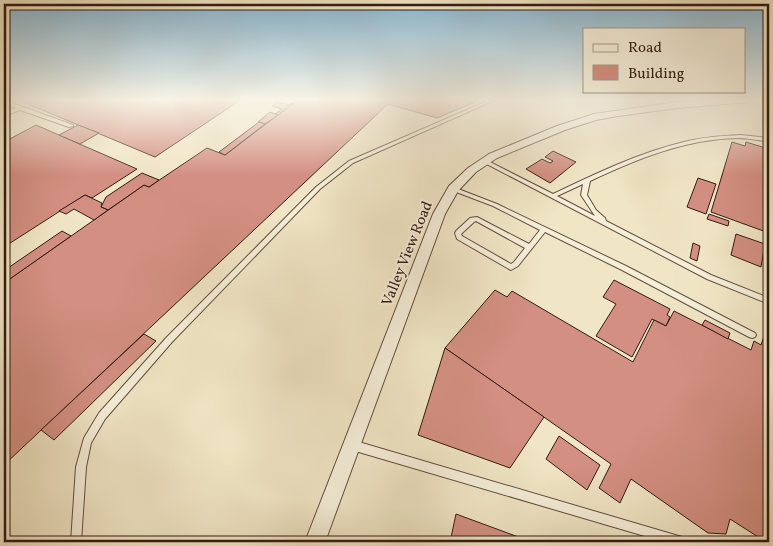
<svg xmlns="http://www.w3.org/2000/svg" width="773" height="546" viewBox="0 0 773 546" font-family="Vollkorn,serif">
<style>
.building{fill:#d38f82;stroke:#331b12}
.lines{fill:none;stroke-linecap:round;stroke-linejoin:round}
.service-casing{stroke:#624e3f;stroke-width:2}
.minor-casing{stroke:#624e3f;stroke-width:2}
.service{fill:#f5eed9;fill-rule:evenodd}
.minor{fill:#f5eed9;fill-rule:evenodd}
.labels{text-anchor:middle;dominant-baseline:central;stroke-width:4;stroke-linejoin:round;paint-order:stroke}
.street-label{font-size:15px;fill:#331b12;stroke:#f5eed9}
</style>
<rect width="100%" height="100%" fill="#f0e5c5"/>
<filter id="stains"><feTurbulence type="fractalNoise" baseFrequency=".004" numOctaves="4"/><feColorMatrix values="0 0 0 0 .2 0 0 0 0 .09 0 0 0 0 .02 0 0 0 .5 -.17"/></filter>
<radialGradient id="worn" r=".72"><stop offset=".6" stop-color="#630" stop-opacity="0"/><stop offset="1" stop-color="#630" stop-opacity=".3"/></radialGradient>
<!-- building -->
<g class="building">
<polygon points="16,99 242,99 155,157"/>
<polygon points="299,99 482,99 437,118 388,104 4,465 4,283 144,185 149,187 207,148 225,155"/>
<polygon points="278,102 287,105 294,103 278,115 275,114 282,109 272,106"/>
<polygon points="270,112 278,115 265,124 258,122"/>
<polygon points="259,122 265,124 225,155 219,152"/>
<polygon points="36,125 137,169 92,198 85,195 4,247 4,142"/>
<polygon points="78,125 99,133 80,144 59,135"/>
<polygon points="732,142 745,146 746,142 769,149 769,233 711,212"/>
<polygon points="553,151 576,162 550,183 526,169 542,159 550,163 553,161 545,157"/>
<polygon points="142,173 159,180 149,187 144,185 108,210 101,207 106,197"/>
<polygon points="698,178 716,184 706,214 687,207"/>
<polygon points="85,195 102,203 101,207 108,210 94,220 74,209 66,214 59,211"/>
<polygon points="709,214 729,221 728,226 707,219"/>
<polygon points="62,231 71,236 4,283 4,269 8,268"/>
<polygon points="736,234 765,244 761,267 731,255"/>
<polygon points="693,243 700,246 697,261 690,258"/>
<polygon points="614,280 670,309 667,315 670,317 666,326 652,319 632,357 596,336 616,304 603,297"/>
<polygon points="495,290 507,297 512,291 633,362 654,320 666,326 674,311 751,350 754,341 761,345 766,330 769,331 769,542 766,542 730,519 726,534 708,533 631,479 620,503 599,488 611,464 445,348"/>
<polygon points="705,320 730,333 728,339 702,325"/>
<polygon points="144,334 156,341 54,440 41,430"/>
<polygon points="445,348 544,417 510,468 418,435"/>
<polygon points="559,436 600,465 587,490 546,459"/>
<polygon points="456,514 532,542 450,542"/>
</g>
<g class="lines">
<!-- service casing -->
<g class="service-casing">
<g id="service">
<polygon points="492,99 497,99 353,163 320,189 172,342 105,419 91,443 86,467 81,542 71,542 76,467 84,438 99,413 166,338 316,187 349,161"/>
<polygon points="4,100 73,125 73,126 69,127 20,110 4,116 4,113 16,108 4,103"/>
<path d="M741,135L769,138V141C759,141 749,138 738,138C685,139 637,159 590,181L587,195L596,210L605,218L606,221L711,275L769,298V304L707,279L481,161L482,160H486L553,194C595,174 638,153 684,142C703,137 721,136 741,135ZM583,184L581,195L595,216L557,196Z"/>
<path d="M453,187L497,204L626,266L755,333L756,335L755,337L752,338L749,337L622,270L545,232L518,266L511,270L509,269L457,239L455,233L456,231L470,218L477,217L529,244L540,230L493,206L451,190L450,189ZM476,221L525,248L514,262L511,264L462,236L461,234L474,222Z"/>
<polygon points="352,440 682,537 686,538 687,542 665,542 352,450 349,448 347,445 349,442"/>
</g>
</g>
<!-- minor casing -->
<g class="minor-casing">
<polygon id="minor" points="717,99 753,99 748,102 677,108 618,116 596,120 565,130 497,158 476,172 458,191 445,214 325,542 305,542 433,214 449,186 468,168 489,154 557,126 594,114 677,102"/>
</g>
<!-- service -->
<use href="#service" class="service"/>
<!-- minor -->
<use href="#minor" class="minor"/>
</g>
<!-- sky -->
<linearGradient id="sky" x2="0" y2="1"><stop stop-color="#89b8d4"/><stop offset="0.57" stop-color="#f8f3e5"/><stop offset="1" stop-color="#f8f3e5" stop-opacity="0"/></linearGradient>
<rect width="773" height="175" fill="url(#sky)"/>
<g class="labels">
<!-- street labels -->
<g class="street-label">
<text transform="translate(408 254) rotate(-68)">Valley View Road</text>
</g>
</g>
<!-- margin -->
<rect width="773" height="546" fill="none" stroke="#f0e5c5" stroke-width="20"/>
<rect x="5" y="5" width="763" height="536" fill="none" stroke="#331b12" stroke-width="2.5"/>
<rect x="10" y="10" width="753" height="526" fill="none" stroke="#331b12"/>
<!-- legend -->
<rect x="583" y="28" width="162" height="65" fill="#f5eed9" stroke="#a79a89"/>
<rect x="593" y="44" width="25" height="8" fill="#f5eed9" stroke="#a79a89"/>
<text x="628" y="52" font-size="15" fill="#331b12">Road</text>
<rect x="593" y="65" width="25" height="15" fill="#d38f82" stroke="#a79a89"/>
<text x="628" y="78" font-size="15" fill="#331b12">Building</text>
<rect width="100%" height="100%" filter="url(#stains)"/>
<rect width="100%" height="100%" fill="url(#worn)"/>
</svg>
